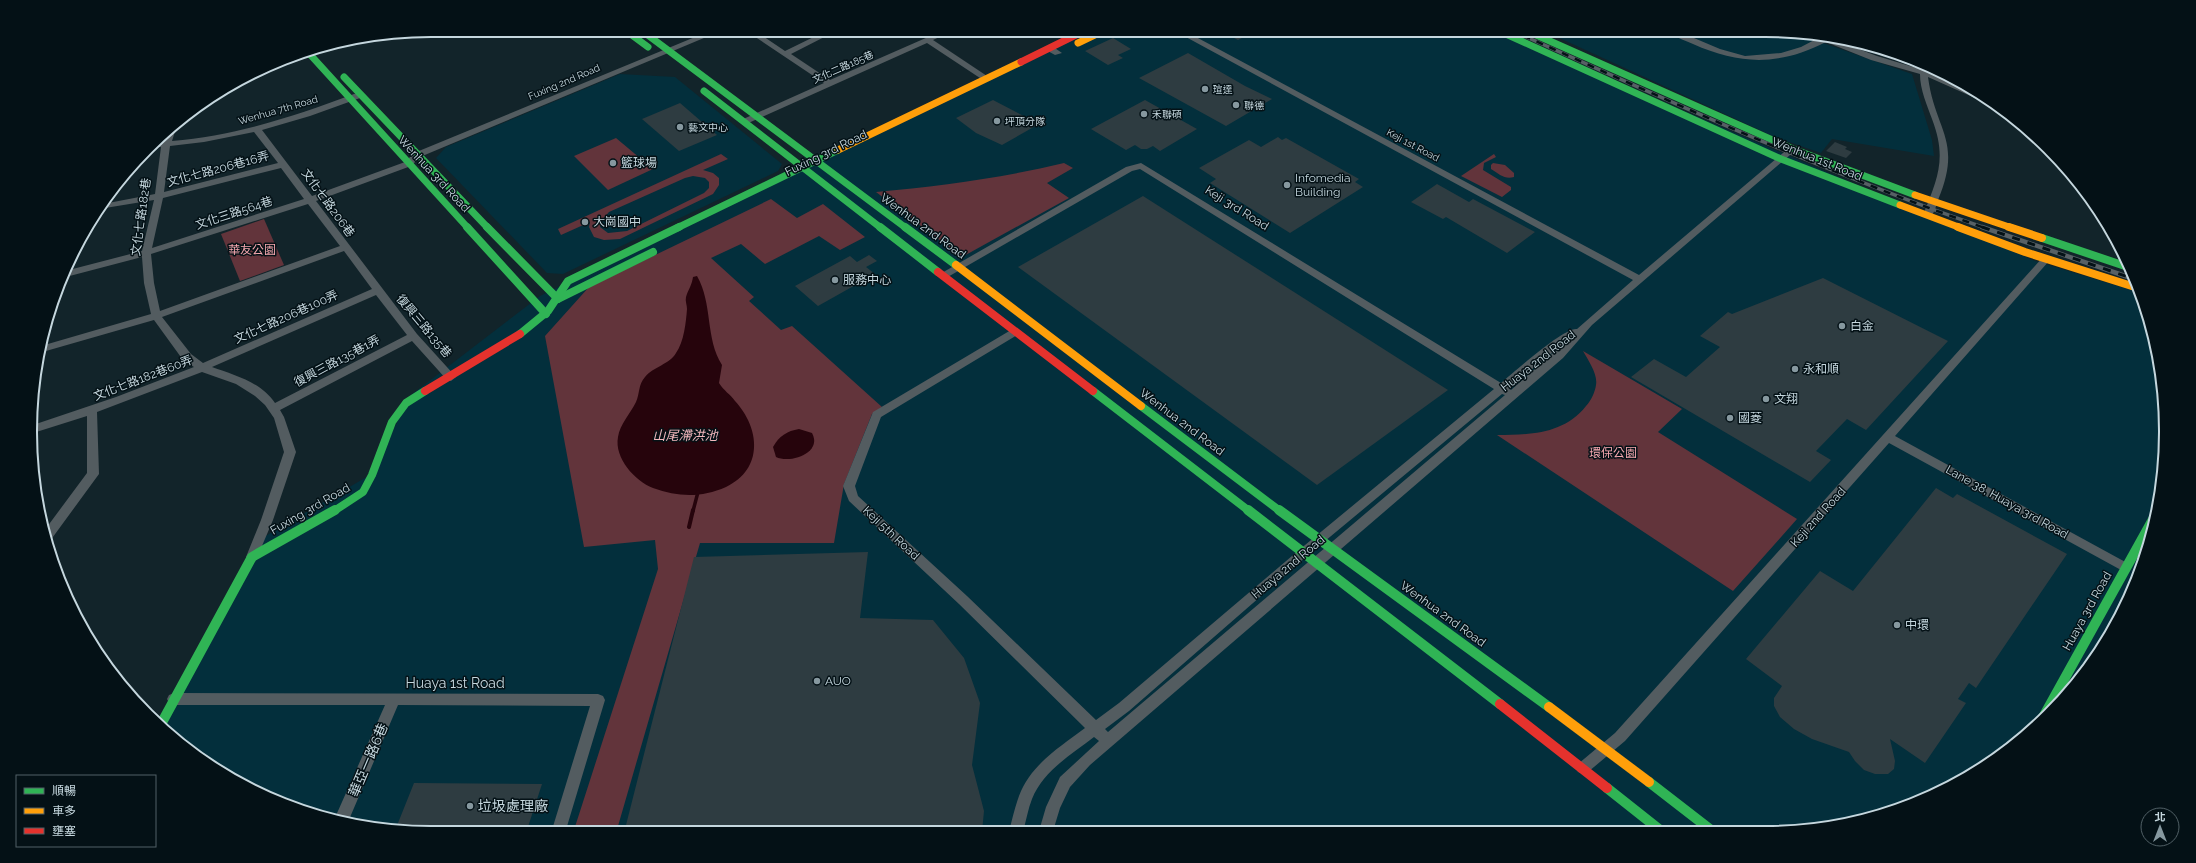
<svg xmlns="http://www.w3.org/2000/svg" width="2196" height="863" viewBox="0 0 2196 863" font-family="Raleway,'Noto Sans TC',sans-serif">
<style>
.built{fill:#032f3c}
.green{fill:#62343b;fill-rule:evenodd}
.water{fill:#26040c}
.lines{fill:none;stroke-linecap:round;stroke-linejoin:round}
.stream-far1{stroke:#26040c;stroke-width:3.5}
.stream{stroke:#26040c;stroke-width:4}
.building{fill:#2e3c41}
.street{fill:#535c60;fill-rule:evenodd}
.fast-far2{stroke:#30b455;stroke-width:7}
.fast-far1{stroke:#30b455;stroke-width:8}
.fast{stroke:#30b455;stroke-width:10}
.slow-far2{stroke:#ff9f0a;stroke-width:7}
.slow-far1{stroke:#ff9f0a;stroke-width:8}
.slow{stroke:#ff9f0a;stroke-width:10}
.jam-far2{stroke:#e5322d;stroke-width:7}
.jam-far1{stroke:#e5322d;stroke-width:8}
.jam{stroke:#e5322d;stroke-width:10}
.rail-far1-casing{stroke:#576065;stroke-width:3.5}
.rail-casing{stroke:#576065;stroke-width:4.5}
.rail-far1{stroke:#041116;stroke-width:2.5;stroke-dasharray:7;stroke-linecap:butt}
.rail{stroke:#041116;stroke-width:3;stroke-dasharray:8;stroke-linecap:butt}
.poi-dot{fill:#86989f;stroke:#041116;stroke-width:1.5}
.labels{text-anchor:middle;dominant-baseline:central;stroke-width:3;stroke-linejoin:round;paint-order:stroke}
.far-street-label{font-size:10px;fill:#c5d7de;stroke:#041116}
.far-poi-label{font-size:10px;fill:#c5d7de;stroke:#041116;text-anchor:start}
.street-label{font-size:12px;fill:#c5d7de;stroke:#041116}
.poi-label{font-size:12px;fill:#c5d7de;stroke:#041116;text-anchor:start}
.park-label{font-size:12px;fill:#f6a8b0;stroke:#041116}
.water-label{font-size:13px;font-style:italic;fill:#f4b8be;stroke:#041116}
.near-street-label{font-size:14px;fill:#c5d7de;stroke:#041116}
.near-poi-label{font-size:14px;fill:#c5d7de;stroke:#041116;text-anchor:start}
.rim{fill:none;stroke:#c5d7de;stroke-width:2}
</style>
<rect width="100%" height="100%" fill="#12242a"/>
<!-- built -->
<g class="built">
<polygon points="1086,30 1495,30 2035,261 2141,293 2145,303 2163,379 2165,458 2152,536 2120,613 2081,679 2029,733 1942,792 1869,819 1817,830 432,833 327,819 254,791 187,750 160,727 257,541 370,475 411,395 540,296"/>
<polygon points="1542,30 1764,30 1800,35 1912,74 1932,140 1934,156 1832,139 1821,153 1777,138"/>
<polygon points="620,74 675,77 782,164 778,171 563,274 547,273 436,158 446,147"/>
</g>
<!-- green -->
<g class="green">
<polygon points="616,138 653,169 608,190 574,156"/>
<path d="M721,154L728,159L703,170L713,173L719,178V185L713,194L620,239L604,240L594,237L589,227L590,222L561,235L558,229ZM693,176L705,178L709,182V188L704,193L627,231L608,233L600,227L601,221L609,212L685,178Z"/>
<polygon points="1494,154 1496,157 1484,163 1483,170 1511,187 1511,190 1502,197 1461,176"/>
<path d="M1064,163L1073,168L1047,183L1069,198L962,257L876,192C940,186 1002,178 1064,163Z"/>
<path d="M1493,163L1505,165L1514,173V177C1505,180 1499,174 1491,169V165Z"/>
<polygon points="771,199 797,218 823,204 865,237 840,250 819,236 765,264 741,244 711,258 754,297 749,301 781,330 792,326 882,407 872,414 844,484 834,543 700,543 616,833 573,833 658,569 655,540 584,547 545,336 589,287"/>
<polygon points="264,219 284,265 240,281 221,234"/>
<path d="M1583,351L1682,409L1658,432L1797,519L1733,591L1497,435C1530,435 1564,434 1586,406C1591,401 1595,392 1596,385C1598,374 1588,360 1583,351Z"/>
</g>
<!-- water -->
<g class="water">
<path d="M697,276C713,304 705,338 722,365L719,383C724,391 730,394 735,401C760,428 764,469 726,487C701,498 678,497 653,488C635,481 614,458 618,437C620,424 630,414 636,402C640,393 638,385 645,377C653,367 670,364 676,353C684,342 686,322 687,309C687,305 685,301 686,297C688,290 692,285 693,277Z"/>
<path d="M799,429L812,433C823,453 790,464 776,457L773,447C779,436 787,431 799,429Z"/>
</g>
<g class="lines">
<!-- stream-far1 -->
<polyline class="stream-far1" points="693,511 698,492"/>
<!-- stream -->
<polyline class="stream" points="689,527 693,510"/>
</g>
<!-- building -->
<g class="building">
<polygon points="1219,30 1257,30 1238,40"/>
<polygon points="1113,38 1131,49 1118,55 1123,58 1108,65 1085,51"/>
<polygon points="1188,53 1245,86 1272,99 1226,126 1139,78"/>
<polygon points="993,100 1039,124 1002,145 976,133 956,118"/>
<polygon points="1145,100 1197,129 1160,151 1153,146 1147,149 1141,149 1135,145 1126,150 1091,129"/>
<polygon points="680,103 717,135 679,151 642,119"/>
<polygon points="1278,137 1282,140 1286,138 1359,179 1355,182 1363,187 1290,233 1210,183 1216,179 1199,168 1249,140 1261,147"/>
<polygon points="1835,142 1847,147 1845,149 1852,152 1846,158 1826,151"/>
<polygon points="1437,184 1469,202 1473,199 1535,232 1507,253 1446,217 1443,219 1411,202"/>
<polygon points="1143,196 1448,390 1317,485 1018,267"/>
<polygon points="869,255 877,261 866,267 875,274 818,306 795,286 850,256 857,262"/>
<polygon points="1823,278 1948,341 1866,430 1847,419 1816,451 1831,460 1810,482 1631,377 1654,359 1686,377 1720,347 1700,336 1728,312 1732,314"/>
<polygon points="1936,488 1953,498 1957,494 2067,554 1976,688 1969,683 1958,699 1966,703 1925,763 1890,739 1895,761 1894,769 1888,774 1875,774 1864,770 1855,761 1849,752 1812,739 1794,729 1780,717 1774,706 1774,698 1782,686 1746,659 1820,571 1853,591"/>
<polygon points="868,552 860,618 933,620 964,658 980,703 972,765 984,811 982,832 624,833 694,557"/>
<polygon points="414,783 542,784 526,833 432,833 396,828"/>
</g>
<g class="lines">
<!-- street -->
<g class="street">
<path d="M712,30H723L420,157L411,166L316,201L417,334L456,377L451,381L447,380L412,341L280,410L284,417L296,452L273,520L256,560L252,562L248,560L246,557L261,520L284,452L274,418L265,405L255,396L236,384L202,372L97,412L99,474L50,541L48,542L44,531L87,473V416L30,434V426L116,397L194,367L183,360L154,320L39,353L41,346L151,314L144,283L142,257L62,278L65,271L142,251L154,200L99,209L103,204L155,194L161,147H149L154,142H163L167,129L176,123L177,125L172,141C235,136 295,116 354,94H360V98L310,116L262,130L312,196L405,162L414,153ZM254,132L278,163L164,192L170,146L204,142ZM281,168L304,199L152,248L163,198ZM308,204L340,246L160,311L154,283L151,254ZM344,251L372,289L203,363L191,354L162,317ZM376,295L407,335L275,403C261,382 234,375 212,367Z"/>
<polygon points="745,30 754,30 785,51 828,30 838,30 791,54 830,80 944,30 954,30 933,40 990,78 989,80 983,80 927,43 744,125 740,122 741,120 824,83"/>
<path d="M1173,30H1183L1639,275L1790,147L1793,146L1797,149L1592,325L1563,358L1090,765L1070,787L1060,808L1053,831H1039L1046,807L1060,777L1099,741L1094,737C1072,754 1043,771 1032,799C1028,809 1026,821 1023,832H1009C1012,820 1015,807 1019,796C1031,764 1060,747 1085,728L959,604L849,501L843,486L873,412L1011,330H1019L1020,332L1019,334L881,417L855,486L858,496L967,596L1096,720L1119,703L1299,550L1494,389L1140,169L1132,171L946,278H940L938,276L940,274L1126,167L1141,163L1501,383C1513,373 1564,327 1577,329L1633,280ZM1562,345L1511,390L1509,388ZM1502,394L1505,395L1108,732L1105,729L1129,711L1307,556Z"/>
<path d="M1665,30H1675L1720,49L1745,56L1781,53L1801,47L1820,37L1832,39L1877,56L1920,69L1921,63L1928,66V72C1951,78 1970,89 1990,101L1984,102L1928,77C1935,131 1963,140 1938,200C1936,206 1934,216 1928,218L1923,215C1938,178 1947,158 1932,119C1927,105 1920,90 1920,74L1871,60L1826,42C1779,66 1740,65 1693,44C1684,40 1672,36 1665,30Z"/>
<polygon points="1046,46 1052,46 1062,53 1055,55 1046,50"/>
<polygon points="2046,256 2051,259 2049,261 1895,436 2129,564 2131,567 2129,570 2125,572 2121,570 1889,443 1625,741 1588,772 1583,774 1578,772 1576,768 1578,764 1615,733 2043,257"/>
<polygon points="174,693 598,694 603,696 605,700 565,833 551,833 590,706 398,705 348,822 334,820 385,705 174,705 169,703 167,699 169,695"/>
</g>
<!-- fast-far2 -->
<g class="fast-far2">
<polyline points="625,30 648,47"/>
<polyline points="641,30 906,228"/>
<polyline points="1497,30 1781,159 1900,205"/>
<polyline points="1525,30 1793,149 1915,195"/>
<polyline points="306,50 468,228"/>
<polyline points="344,77 488,228"/>
<polyline points="704,91 881,228"/>
<polyline points="677,228 838,150"/>
</g>
<!-- fast-far1 -->
<g class="fast-far1">
<polyline points="467,227 546,314"/>
<polyline points="487,227 558,299"/>
<polyline points="880,227 938,272"/>
<polyline points="905,227 956,265"/>
<polyline points="2042,238 2128,267"/>
<polyline points="558,299 653,252"/>
<polyline points="520,334 548,311 568,281 679,227"/>
<polyline points="1093,391 1249,511"/>
<polyline points="1141,406 1280,511"/>
<polyline points="334,511 363,492 372,475 392,422 406,403 425,391"/>
</g>
<!-- fast -->
<g class="fast">
<polyline points="1248,510 1500,704"/>
<polyline points="1279,510 1549,707"/>
<polyline points="2041,721 2156,514"/>
<polyline points="160,726 252,557 335,510"/>
<polyline points="1649,782 1711,830"/>
<polyline points="1607,788 1660,830"/>
</g>
<!-- slow-far2 -->
<g class="slow-far2">
<polyline points="1078,43 1105,30"/>
<polyline points="838,150 1021,62"/>
<polyline points="1915,195 2012,228"/>
<polyline points="1900,205 1961,228"/>
</g>
<!-- slow-far1 -->
<g class="slow-far1">
<polyline points="1958,227 2025,252 2138,288"/>
<polyline points="2009,227 2042,238"/>
<polyline points="956,265 1141,406"/>
</g>
<!-- slow -->
<polyline class="slow" points="1549,707 1649,782"/>
<!-- jam-far2 -->
<polyline class="jam-far2" points="1021,62 1086,30"/>
<!-- jam-far1 -->
<g class="jam-far1">
<polyline points="938,272 1093,391"/>
<polyline points="425,391 520,334"/>
</g>
<!-- jam -->
<polyline class="jam" points="1500,704 1607,788"/>
<!-- rail-far1 casing -->
<g class="rail-far1-casing">
<path id="rail-far1" d="M1511,30C1667,100 1823,172 1985,228"/>
</g>
<!-- rail casing -->
<g class="rail-casing">
<polyline id="rail" points="1982,227 2134,279"/>
</g>
<!-- rail-far1 -->
<use href="#rail-far1" class="rail-far1"/>
<!-- rail -->
<use href="#rail" class="rail"/>
</g>
<!-- markers -->
<g class="poi-dot">
<circle cx="1205" cy="89" r="4"/>
<circle cx="1236" cy="105" r="4"/>
<circle cx="1144" cy="114" r="4"/>
<circle cx="997" cy="121" r="4"/>
<circle cx="680" cy="127" r="4"/>
<circle cx="613" cy="163" r="4"/>
<circle cx="1287" cy="185" r="4"/>
<circle cx="585" cy="222" r="4"/>
<circle cx="835" cy="280" r="4"/>
<circle cx="1842" cy="326" r="4"/>
<circle cx="1795" cy="369" r="4"/>
<circle cx="1766" cy="399" r="4"/>
<circle cx="1730" cy="418" r="4"/>
<circle cx="1897" cy="625" r="4"/>
<circle cx="817" cy="681" r="4"/>
<circle cx="470" cy="806" r="4"/>
</g>
<g class="labels">
<!-- far-street labels -->
<g class="far-street-label">
<text transform="translate(843 67) rotate(-24)">文化二路185巷</text>
<text transform="translate(564 82) rotate(-23)">Fuxing 2nd Road</text>
<text transform="translate(278 110) rotate(-16)">Wenhua 7th Road</text>
<text transform="translate(1413 145) rotate(28)">Keji 1st Road</text>
</g>
<!-- far-poi labels -->
<g class="far-poi-label">
<text x="1213" y="89">瑄達</text>
<text x="1244" y="105">聯德</text>
<text x="1152" y="114">禾聯碩</text>
<text x="1005" y="121">坪頂分隊</text>
<text x="688" y="127">藝文中心</text>
</g>
<!-- street labels -->
<g class="street-label">
<text transform="translate(826 153) rotate(-26)">Fuxing 3rd Road</text>
<text transform="translate(1817 159) rotate(22)">Wenhua 1st Road</text>
<text transform="translate(218 169) rotate(-15)">文化七路206巷16弄</text>
<text transform="translate(434 174) rotate(47)">Wenhua 3rd Road</text>
<text transform="translate(328 203) rotate(54)">文化七路206巷</text>
<text transform="translate(1237 208) rotate(32)">Keji 3rd Road</text>
<text transform="translate(234 213) rotate(-18)">文化三路564巷</text>
<text transform="translate(141 217) rotate(-82)">文化七路182巷</text>
<text transform="translate(923 226) rotate(36)">Wenhua 2nd Road</text>
<text transform="translate(286 317) rotate(-24)">文化七路206巷100弄</text>
<text transform="translate(424 326) rotate(50)">復興三路135巷</text>
<text transform="translate(337 361) rotate(-28)">復興三路135巷1弄</text>
<text transform="translate(1538 361) rotate(-38)">Huaya 2nd Road</text>
<text transform="translate(143 378) rotate(-21)">文化七路182巷60弄</text>
<text transform="translate(1182 422) rotate(37)">Wenhua 2nd Road</text>
<text transform="translate(2007 502) rotate(29)">Lane 38, Huaya 3rd Road</text>
<text transform="translate(310 509) rotate(-30)">Fuxing 3rd Road</text>
<text transform="translate(1818 517) rotate(-48)">Keji 2nd Road</text>
<text transform="translate(891 533) rotate(43)">Keji 5th Road</text>
<text transform="translate(1288 567) rotate(-40)">Huaya 2nd Road</text>
<text transform="translate(2087 611) rotate(-61)">Huaya 3rd Road</text>
<text transform="translate(1443 614) rotate(36)">Wenhua 2nd Road</text>
</g>
<!-- poi labels -->
<g class="poi-label">
<text x="621" y="163">籃球場</text>
<text x="1295" y="178">Infomedia<tspan x="1295" dy="14">Building</tspan></text>
<text x="593" y="222">大崗國中</text>
<text x="843" y="280">服務中心</text>
<text x="1850" y="326">白金</text>
<text x="1803" y="369">永和順</text>
<text x="1774" y="399">文翔</text>
<text x="1738" y="418">國菱</text>
<text x="1905" y="625">中環</text>
<text x="825" y="681">AUO</text>
</g>
<!-- park labels -->
<g class="park-label">
<text x="252" y="250">華友公園</text>
<text x="1613" y="453">環保公園</text>
</g>
<!-- water labels -->
<g class="water-label">
<text x="685" y="435">山尾滯洪池</text>
</g>
<!-- near-street labels -->
<g class="near-street-label">
<text x="455" y="683">Huaya 1st Road</text>
<text transform="translate(368 760) rotate(-67)">華亞一路6巷</text>
</g>
<!-- near-poi labels -->
<g class="near-poi-label">
<text x="478" y="806">垃圾處理廠</text>
</g>
</g>
<!-- crop -->
<path d="M0 0H2196V863H0ZM431 37H1765A394 394 0 0 1 2159 431V432A394 394 0 0 1 1765 826H431A394 394 0 0 1 37 432V431A394 394 0 0 1 431 37Z" fill="#041116" fill-rule="evenodd"/>
<path class="rim" d="M431 37H1765A394 394 0 0 1 2159 431V432A394 394 0 0 1 1765 826H431A394 394 0 0 1 37 432V431A394 394 0 0 1 431 37Z"/>
<!-- legend -->
<rect x="16" y="775" width="140" height="72" fill="#041116" stroke="#516066"/>
<rect x="24" y="788" width="20" height="6" fill="#30b455" stroke="#516066"/>
<text x="52" y="795" font-size="12" fill="#c5d7de">順暢</text>
<rect x="24" y="808" width="20" height="6" fill="#ff9f0a" stroke="#516066"/>
<text x="52" y="815" font-size="12" fill="#c5d7de">車多</text>
<rect x="24" y="828" width="20" height="6" fill="#e5322d" stroke="#516066"/>
<text x="52" y="835" font-size="12" fill="#c5d7de">壅塞</text>
<!-- north arrow -->
<g transform="translate(2160 827)"><circle r="19" fill="#041116" stroke="#516066"/>
<path d="M0-3L7 15L0 10L-7 15Z" fill="#86989f"/>
<text y="-6" font-size="11" font-weight="bold" text-anchor="middle" fill="#c5d7de">北</text>
</g>
</svg>
